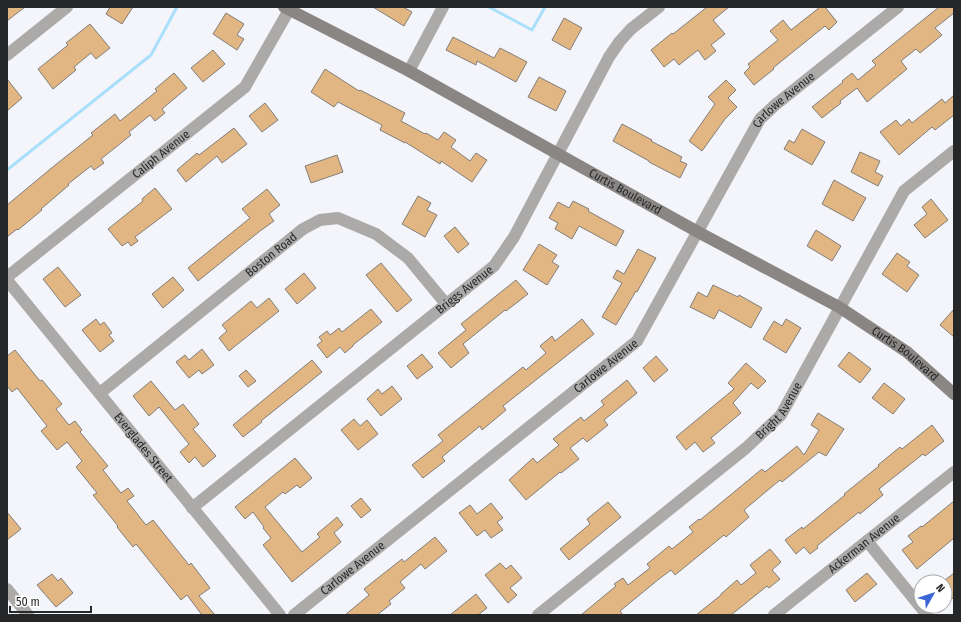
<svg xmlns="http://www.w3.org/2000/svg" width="961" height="622" viewBox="0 0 961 622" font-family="'Fira Sans Condensed',sans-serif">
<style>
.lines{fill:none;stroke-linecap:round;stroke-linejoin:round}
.stream{stroke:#aae0fc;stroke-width:3}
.building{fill:#e2b682;stroke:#817e7a}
.street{stroke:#acaaa9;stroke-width:12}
.secondary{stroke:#898684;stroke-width:12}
.labels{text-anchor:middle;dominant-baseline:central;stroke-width:4;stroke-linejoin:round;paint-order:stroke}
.street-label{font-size:12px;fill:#262729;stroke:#fff}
</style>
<rect width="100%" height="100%" fill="#f3f5fa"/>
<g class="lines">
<!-- stream -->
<g class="stream">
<polyline points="489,7 532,30 545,7"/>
<polyline points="7,170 151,55 177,7"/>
</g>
</g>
<!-- building -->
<g class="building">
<polygon points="7,7 25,7 7,21"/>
<polygon points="110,7 133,7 122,24 106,14"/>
<polygon points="373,7 403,7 412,12 404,26"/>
<polygon points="707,7 729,7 713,20 725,34 711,45 716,51 705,60 698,50 679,65 674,59 664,67 651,50 672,33 673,34"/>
<polygon points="820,7 825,7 837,22 829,30 825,26 773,68 774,69 754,85 744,73 750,67 748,64 778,40 770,31 783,20 791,30"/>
<polygon points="939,7 954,7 954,13 935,28 942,35 920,53 916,49 901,61 907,69 867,102 857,88 840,101 841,103 822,118 812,107 843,82 842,81 852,73 858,80 876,65 872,61"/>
<polygon points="226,13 244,24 237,35 244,39 237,50 213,34"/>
<polygon points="564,18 582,28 570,50 552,40"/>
<polygon points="90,24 110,48 96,59 91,53 74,67 76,70 53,89 38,69 68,45 66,43"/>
<polygon points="453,37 494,58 500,48 527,62 516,82 477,61 476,65 446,50"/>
<polygon points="213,50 225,64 203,82 191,68"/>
<polygon points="325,69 359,91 360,90 405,113 401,121 425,134 426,133 438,140 444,132 456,140 451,147 470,161 476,153 487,160 472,182 441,161 440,164 405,142 405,143 380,130 382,125 338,102 334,107 311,92"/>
<polygon points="174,73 187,88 162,109 165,113 155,121 150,115 129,132 131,135 101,159 104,163 94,170 91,166 68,184 69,185 41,209 42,210 18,230 17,229 7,237 7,205 54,166 93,135 91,133 115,114 120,121 157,91 155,89"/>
<polygon points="539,77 566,91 556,111 528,97"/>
<polygon points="7,79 22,98 7,111"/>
<polygon points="726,80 736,90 728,98 737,107 725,119 702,151 689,141 715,104 708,97"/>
<polygon points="954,95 954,115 935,130 932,127 899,155 880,132 896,120 901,126 909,119 912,123 942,99 945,103"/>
<polygon points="265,103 278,120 262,132 249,116"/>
<polygon points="622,124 652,140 651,141 682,157 680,161 687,164 680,178 649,162 649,161 613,141"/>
<polygon points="234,128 247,144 222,163 217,156 186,182 177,170 197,153 199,155"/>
<polygon points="802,129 825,142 812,165 784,149 789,140 794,143"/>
<polygon points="860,152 880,161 875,172 883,176 878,186 851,172"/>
<polygon points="337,155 343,172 311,183 305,166"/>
<polygon points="834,180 866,198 853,221 822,204"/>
<polygon points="155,188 172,209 135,237 138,241 131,246 128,242 122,246 108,229 143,201 142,199"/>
<polygon points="267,189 280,205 269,214 274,221 260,231 198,281 188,268 250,218 242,209"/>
<polygon points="418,196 431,203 427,210 437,215 425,237 402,224"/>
<polygon points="931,199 948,220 925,238 914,225 927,214 922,207"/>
<polygon points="573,201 589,209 588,211 624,231 616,246 579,226 572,239 555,229 558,223 549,218 558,202 569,208"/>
<polygon points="455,227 469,244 458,253 444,236"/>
<polygon points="816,230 841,246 832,261 807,246"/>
<polygon points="539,244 557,255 552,262 559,266 547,285 523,270"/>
<polygon points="638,249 656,258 637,292 636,291 616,325 602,317 622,283 613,278 617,270 624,274"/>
<polygon points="897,253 910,262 907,266 919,275 907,292 882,274"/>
<polygon points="381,263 412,300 397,312 366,275"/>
<polygon points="58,267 81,295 65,307 43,279"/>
<polygon points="304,273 316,288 297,304 285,289"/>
<polygon points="173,277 184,290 163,308 152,294"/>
<polygon points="516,280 528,294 506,311 505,310 463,344 469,353 451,368 438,353 466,330 461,324"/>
<polygon points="713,285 738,297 739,295 762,308 751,328 719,310 714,319 690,307 698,292 707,297"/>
<polygon points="269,298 279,311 229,351 219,338 227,331 222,325 251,301 257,308"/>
<polygon points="371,309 382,322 353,345 353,346 345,353 340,347 327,358 317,345 322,341 319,337 327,331 330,335 339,328 342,332"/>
<polygon points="954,309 954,337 940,325"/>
<polygon points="96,319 100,325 104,322 112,333 109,335 114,341 100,352 82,330"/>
<polygon points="582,319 594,334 503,406 506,410 482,430 480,426 442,457 445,461 423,478 412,465 443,441 438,435 523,367 526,370 546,353 540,346 552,336 555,341"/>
<polygon points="786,319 801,328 786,353 763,339 774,321 782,326"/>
<polygon points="202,349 214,365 202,374 199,370 189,378 176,362 185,355 189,360"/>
<polygon points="15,350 40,381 42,380 62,404 56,409 69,425 75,421 82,430 80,432 108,466 103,470 121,493 128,488 134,496 127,501 146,525 153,520 189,565 191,563 210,588 199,596 215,615 202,615 187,595 181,600 136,544 133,547 117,527 118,526 93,495 97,493 76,467 82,461 67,442 57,450 41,431 47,426 17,388 12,392 7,386 7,356"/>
<polygon points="849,352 871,369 860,383 838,366"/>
<polygon points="422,354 433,367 417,379 407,366"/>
<polygon points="656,356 668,370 654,382 643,368"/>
<polygon points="312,360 322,372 261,421 262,422 243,437 233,425"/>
<polygon points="746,363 766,381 758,389 751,383 733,403 741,413 711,438 715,443 703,452 695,442 686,450 676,437 734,389 728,383"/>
<polygon points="246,370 256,381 248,387 239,376"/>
<polygon points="627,380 637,393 604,420 608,425 587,442 583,438 570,448 579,459 561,473 560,472 526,500 509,480 533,458 537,463 559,445 553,439 581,417 584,421 604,405 601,401"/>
<polygon points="151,381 175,410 183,404 199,424 193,429 216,456 203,467 195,457 189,463 180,452 189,444 159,407 149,416 133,396"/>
<polygon points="884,383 905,399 893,414 872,398"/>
<polygon points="392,386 402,399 381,416 367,399 378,389 382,394"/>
<polygon points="818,413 844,429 826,456 819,452 782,482 780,480 744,510 749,517 726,537 724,535 675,575 671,570 659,579 620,611 623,615 581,615 616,586 614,584 623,578 628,585 650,568 647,564 669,546 672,549 693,532 689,527 699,519 700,520 762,469 765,472 797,446 804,455 819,430 811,425"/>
<polygon points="354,419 360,426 367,420 378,434 358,450 341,430"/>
<polygon points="932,425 944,441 925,456 923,454 879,489 883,495 860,514 859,512 817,546 818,548 810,554 804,547 796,554 785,540 802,527 803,529 845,495 844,494 879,466 878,465 900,447 902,449"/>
<polygon points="295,458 312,478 300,488 297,485 285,494 283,492 265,507 302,552 320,537 317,534 337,517 343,525 334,533 341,542 292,582 263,545 271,538 263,528 264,527 253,512 245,519 235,507"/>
<polygon points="361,498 371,510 361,518 351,506"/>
<polygon points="954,501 954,538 917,569 902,550 913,542 908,536 921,526 922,527"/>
<polygon points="608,502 621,517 569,560 560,549 590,524 587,519"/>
<polygon points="491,503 503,518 497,522 503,530 491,538 485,530 477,536 459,513 470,505 477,514"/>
<polygon points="7,512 21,529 7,540"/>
<polygon points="435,537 447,551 425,569 421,564 400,582 405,588 389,601 391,604 377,615 345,615 369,595 364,589 402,559 404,562"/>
<polygon points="770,549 781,562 772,570 780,579 769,588 767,586 731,615 696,615 721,595 721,594 737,580 741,585 756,573 750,565"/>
<polygon points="500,563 506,569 511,565 522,578 510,588 517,595 508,603 485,575"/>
<polygon points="867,573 877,584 855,602 846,590"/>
<polygon points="954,573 954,600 945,589 945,580"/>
<polygon points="52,574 58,581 61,578 73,593 56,607 37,585"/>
<polygon points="476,594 487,608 478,615 450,615"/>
</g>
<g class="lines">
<!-- street -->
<g class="street">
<polyline points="7,55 67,7"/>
<polyline points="409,71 443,7"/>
<path id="s1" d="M7,277L245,87L289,10"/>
<path id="s2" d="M7,280L280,615"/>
<path id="s3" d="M100,393L303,229L320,220L338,218L376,234L408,258L446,304"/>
<path id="s4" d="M192,508L494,266L514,237L609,57L620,41L631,29L659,7"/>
<polyline points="867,541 927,615"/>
<polyline points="7,589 28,615"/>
<path id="s5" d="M294,615L637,341L760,119L775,105L898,7"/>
<path id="s6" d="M538,615L746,448L781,415L904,191L954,151"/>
<path id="s7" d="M774,615L954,472"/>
</g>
<!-- secondary -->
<path class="secondary" id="s8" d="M284,7L409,71L698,232L839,307L907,352L954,394"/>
</g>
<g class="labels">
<!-- street labels -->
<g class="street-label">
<text stroke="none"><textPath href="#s5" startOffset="723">Carlowe Avenue</textPath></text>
<text stroke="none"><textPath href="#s1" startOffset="197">Caliph Avenue</textPath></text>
<text stroke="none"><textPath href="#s8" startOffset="388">Curtis Boulevard</textPath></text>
<text stroke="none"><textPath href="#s3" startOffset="220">Boston Road</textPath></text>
<text stroke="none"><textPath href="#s4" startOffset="349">Briggs Avenue</textPath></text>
<text stroke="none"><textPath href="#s8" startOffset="712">Curtis Boulevard</textPath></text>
<text stroke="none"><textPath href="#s5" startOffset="399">Carlowe Avenue</textPath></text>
<text stroke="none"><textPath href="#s6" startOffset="317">Bright Avenue</textPath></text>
<text stroke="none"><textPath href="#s2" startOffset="216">Everglades Street</textPath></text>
<text stroke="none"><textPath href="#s7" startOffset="115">Ackerman Avenue</textPath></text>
<text stroke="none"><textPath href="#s5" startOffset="75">Carlowe Avenue</textPath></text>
</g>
</g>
<!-- border -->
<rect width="961" height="622" fill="none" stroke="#262729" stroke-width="16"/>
<!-- north arrow -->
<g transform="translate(933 594) rotate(51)"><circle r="19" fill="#ffffff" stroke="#a8a9a9"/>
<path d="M0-3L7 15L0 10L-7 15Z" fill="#3c65d6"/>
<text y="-6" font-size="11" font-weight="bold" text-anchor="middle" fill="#262729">N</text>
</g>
<!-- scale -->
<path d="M10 606v6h81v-6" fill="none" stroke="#262729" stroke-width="2"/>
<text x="16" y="606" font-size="12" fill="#262729" stroke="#ffffff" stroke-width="3" paint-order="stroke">50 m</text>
</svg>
